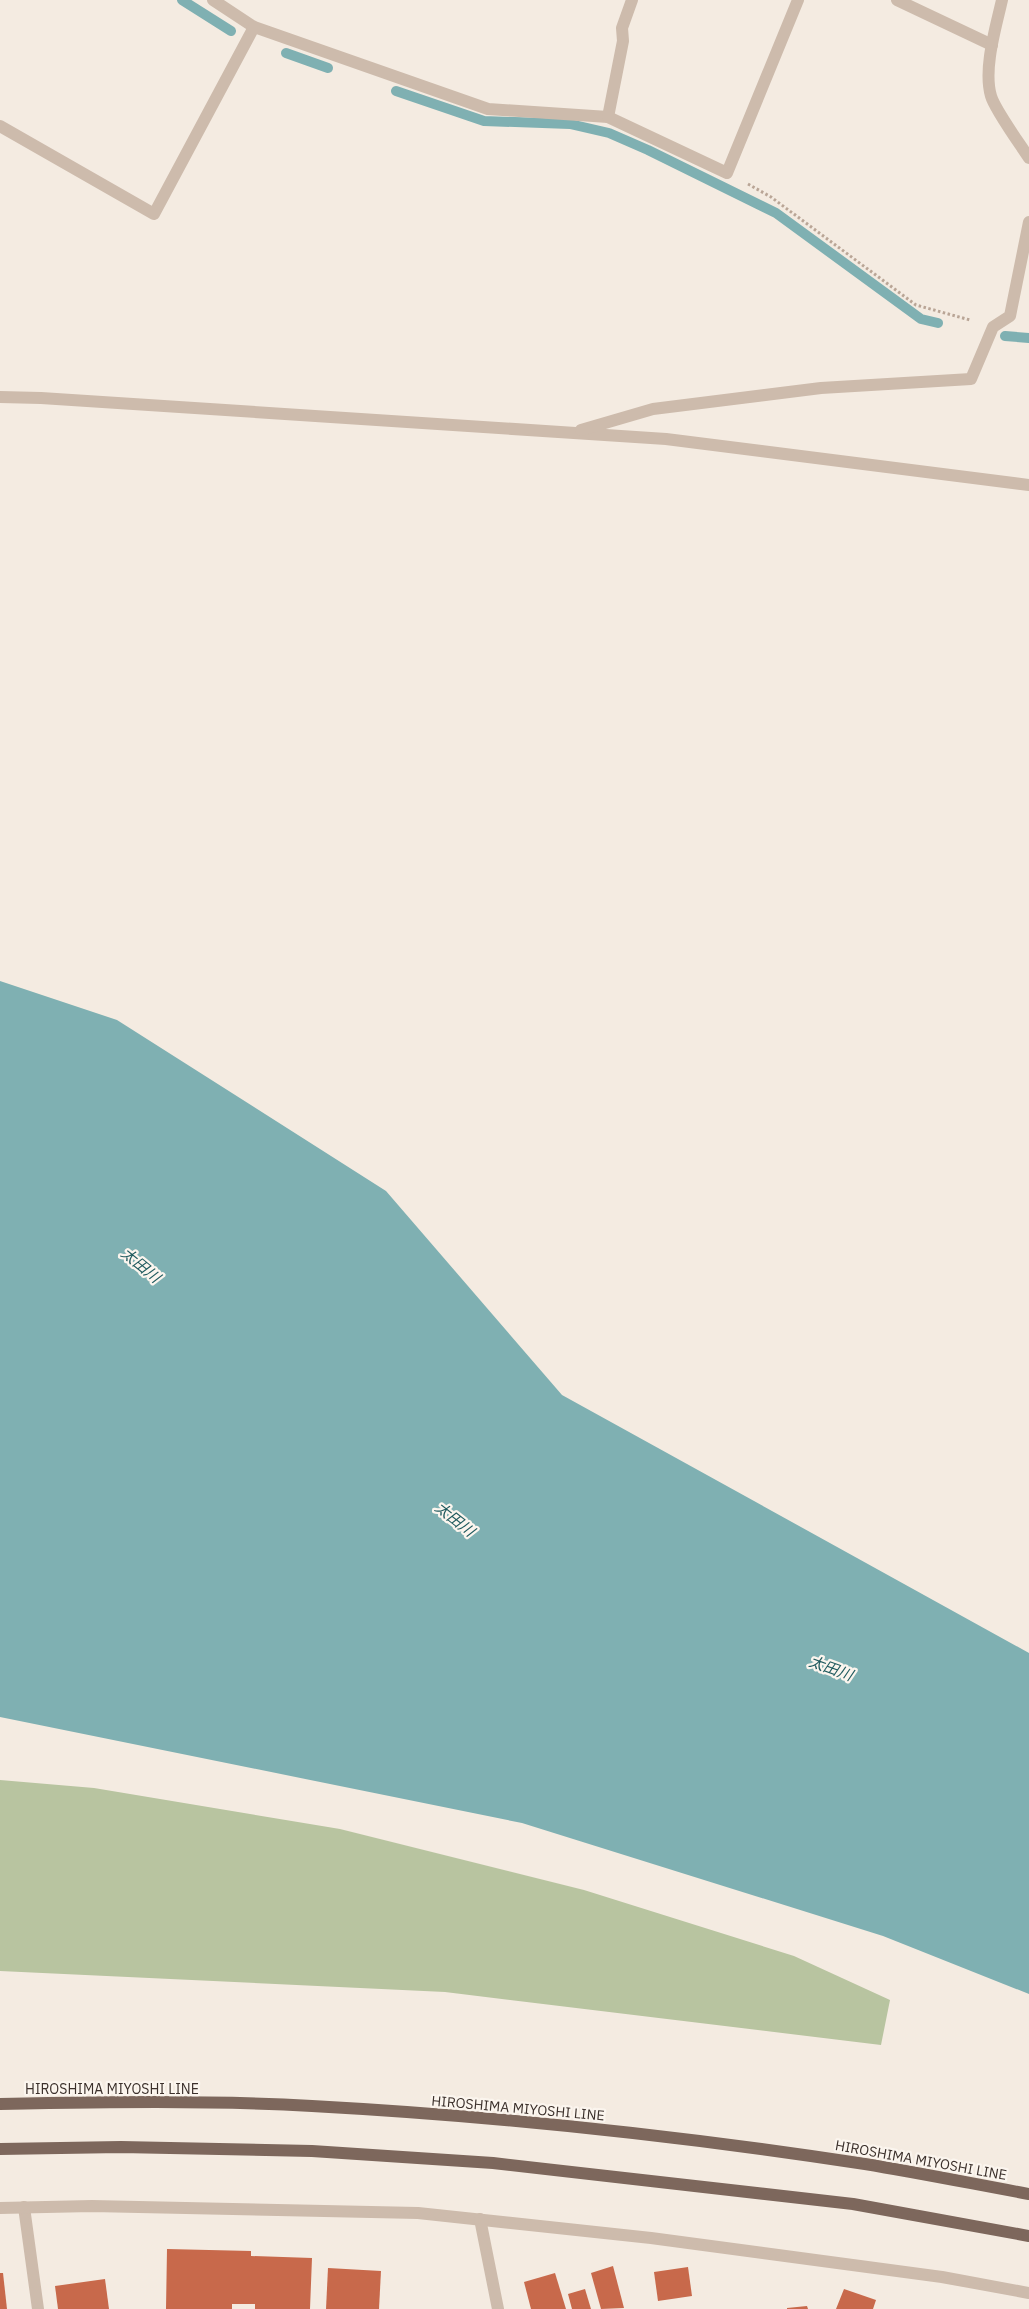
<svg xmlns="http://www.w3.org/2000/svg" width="1029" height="2309" viewBox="0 0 1029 2309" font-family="'IBM Plex Sans','Noto Sans JP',sans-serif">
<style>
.green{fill:#b8c4a0}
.water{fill:#7fb0b2}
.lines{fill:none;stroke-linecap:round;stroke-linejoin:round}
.stream{stroke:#7fb0b2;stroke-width:10}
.building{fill:#c8694b}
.path{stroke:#b9a596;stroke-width:3;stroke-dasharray:2.5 2.5;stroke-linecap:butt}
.minor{stroke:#cdbbac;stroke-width:12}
.major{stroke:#7d675c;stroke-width:12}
.labels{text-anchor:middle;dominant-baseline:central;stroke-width:4.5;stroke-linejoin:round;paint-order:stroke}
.street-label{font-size:14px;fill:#3b302b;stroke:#fbf5ee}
.water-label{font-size:15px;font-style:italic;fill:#1f5a5e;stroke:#fbf5ee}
</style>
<rect width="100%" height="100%" fill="#f4ebe1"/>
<!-- green -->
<polygon class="green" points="0,1780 94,1788 340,1829 584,1890 794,1956 890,2000 881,2045 445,1992 0,1971"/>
<!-- water -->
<polygon class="water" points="0,981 117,1020 386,1191 562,1395 1029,1653 1029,1994 883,1936 522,1823 0,1717"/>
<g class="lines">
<!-- stream -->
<g class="stream">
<polyline points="182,0 231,31"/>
<polyline points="286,53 328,68"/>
<polyline points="396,91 484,121 570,124 609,133 648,150 776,213 921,319 938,323"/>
<polyline points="1005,336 1029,338"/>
</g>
</g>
<!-- building -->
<g class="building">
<polygon points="167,2249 251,2251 251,2256 312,2258 310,2309 255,2309 255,2304 232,2304 232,2309 166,2309"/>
<polygon points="613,2266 624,2308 601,2309 591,2273"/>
<polygon points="688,2267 692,2296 658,2301 654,2272"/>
<polygon points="328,2268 381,2271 379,2309 326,2309"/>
<polygon points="0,2273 3,2273 7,2309 0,2309"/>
<polygon points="555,2273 566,2309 531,2309 524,2282"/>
<polygon points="105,2279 109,2309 58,2309 55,2286"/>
<polygon points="585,2289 591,2309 572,2309 568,2294"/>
<polygon points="844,2289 876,2300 873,2309 836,2309"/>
<polygon points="807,2306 808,2309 787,2309 787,2308"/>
</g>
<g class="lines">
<!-- path -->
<polyline class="path" points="748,184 771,197 916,305 970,320"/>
<!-- minor -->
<g class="minor">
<polyline points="213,0 254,27 488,109 608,117 727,173 798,0"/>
<polyline points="897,0 992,45"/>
<path d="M1002,0C996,27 983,69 991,96C995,110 1020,144 1029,158"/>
<polyline points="608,117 623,41 622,28 632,0"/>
<polyline points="0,126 154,214 254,27"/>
<polyline points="0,397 41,398 666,439 1029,485"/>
<polyline points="581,430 653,409 821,388 971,379 993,327 1010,316 1029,222"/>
<polyline points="24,2207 38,2309"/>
<polyline points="0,2208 92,2206 418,2213 651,2238 942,2277 1029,2293"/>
<polyline points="480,2219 498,2309"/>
</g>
<!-- major -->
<g class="major">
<path d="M0,2104C104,2102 208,2100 312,2106C497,2116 682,2136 865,2164C920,2173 974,2184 1029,2194"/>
<polyline points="0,2149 121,2147 312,2151 493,2163 853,2204 1029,2236"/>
</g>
</g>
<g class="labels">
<!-- street labels -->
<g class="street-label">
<text x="112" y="2089">HIROSHIMA MIYOSHI LINE</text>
<text transform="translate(518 2108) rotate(5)">HIROSHIMA MIYOSHI LINE</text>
<text transform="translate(921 2160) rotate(10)">HIROSHIMA MIYOSHI LINE</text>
</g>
<!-- water labels -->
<g class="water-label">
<text transform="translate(141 1265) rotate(39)">太田川</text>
<text transform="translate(455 1519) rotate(38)">太田川</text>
<text transform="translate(831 1668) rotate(20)">太田川</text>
</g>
</g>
</svg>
